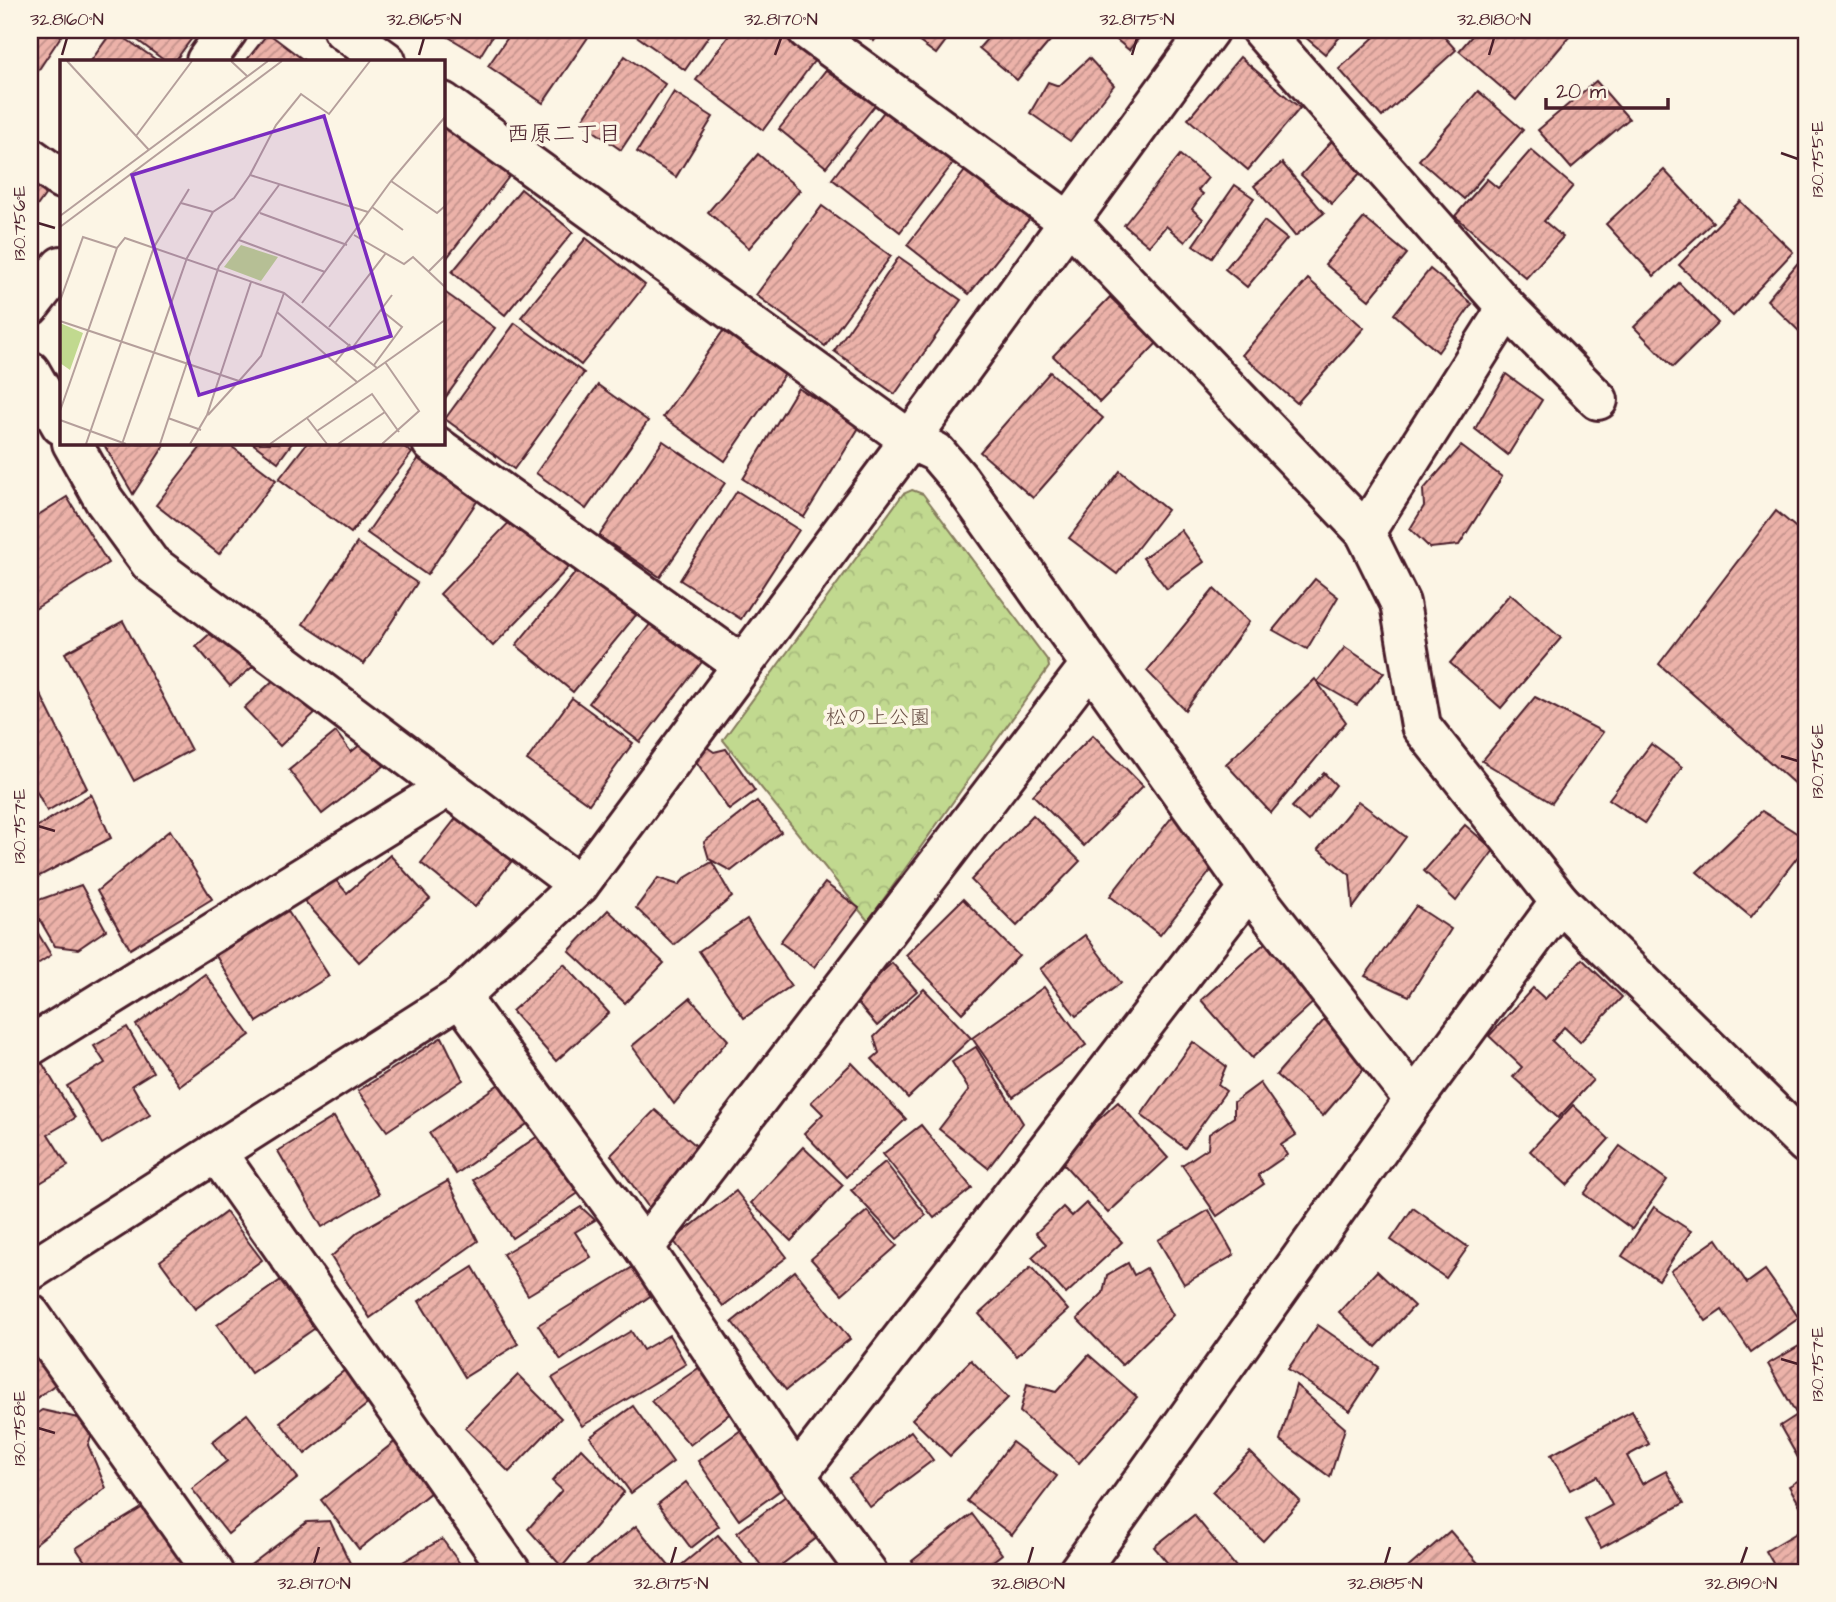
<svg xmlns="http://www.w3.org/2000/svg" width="1836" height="1602" viewBox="0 0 1836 1602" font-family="'Architects Daughter','Klee One',sans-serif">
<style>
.park{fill:url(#park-crowns);stroke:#867c5d;stroke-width:2}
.building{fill:url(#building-hatch);stroke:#4a1f2b;stroke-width:2}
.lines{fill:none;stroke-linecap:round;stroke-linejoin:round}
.street-casing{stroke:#4a1f2b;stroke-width:44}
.street{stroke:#fcf5e5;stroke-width:38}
.ticks{fill:none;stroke:#4a1f2b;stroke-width:2.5}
.labels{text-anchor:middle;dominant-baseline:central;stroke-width:7;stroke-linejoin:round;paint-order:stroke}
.park-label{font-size:21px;fill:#684e44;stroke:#fcf5e5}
.neighbourhood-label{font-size:23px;fill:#4a1f2b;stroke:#fcf5e5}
.inset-road{fill:none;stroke:#b59f9b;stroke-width:2}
.view{fill:#7b2cbf;fill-opacity:0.15;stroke:#7b2cbf;stroke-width:3.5}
.inset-edge{fill:none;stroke:#4a1f2b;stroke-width:3.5}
.neatline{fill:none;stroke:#4a1f2b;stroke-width:2.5}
.ticks-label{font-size:18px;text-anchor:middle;fill:#4a1f2b}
</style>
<defs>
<pattern id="park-crowns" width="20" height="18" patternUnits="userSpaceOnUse" patternTransform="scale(1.75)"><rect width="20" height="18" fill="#c1d98f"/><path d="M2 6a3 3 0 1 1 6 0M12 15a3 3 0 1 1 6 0" fill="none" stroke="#a7ba7c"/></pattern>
<pattern id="building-hatch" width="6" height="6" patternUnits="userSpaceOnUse" patternTransform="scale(1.75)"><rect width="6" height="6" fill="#ecb2a9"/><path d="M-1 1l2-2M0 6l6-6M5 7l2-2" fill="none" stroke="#c1908a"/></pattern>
</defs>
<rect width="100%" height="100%" fill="#fcf5e5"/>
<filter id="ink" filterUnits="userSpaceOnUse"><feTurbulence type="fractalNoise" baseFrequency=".0143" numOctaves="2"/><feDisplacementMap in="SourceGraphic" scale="14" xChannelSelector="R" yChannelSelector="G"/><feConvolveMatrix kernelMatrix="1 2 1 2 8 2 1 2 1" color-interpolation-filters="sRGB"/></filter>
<g filter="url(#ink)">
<!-- park -->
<polygon class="park" points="912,490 923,494 1048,661 1049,667 868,921 723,740 903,494"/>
<!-- building -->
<g class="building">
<polygon points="30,30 65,30 30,83"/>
<polygon points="113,30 158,61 91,61"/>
<polygon points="124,30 198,30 175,61 165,61"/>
<polygon points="437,30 496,30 480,56"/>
<polygon points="513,30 593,30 543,103 488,66"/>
<polygon points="628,30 713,30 685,70"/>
<polygon points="733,30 790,30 820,53 763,130 696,80"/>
<polygon points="859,30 882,30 874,41"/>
<polygon points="903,30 954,30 936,54"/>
<polygon points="995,30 1049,30 1055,35 1017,80 979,48"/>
<polygon points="1105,30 1146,30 1129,50"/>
<polygon points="1297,30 1346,30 1325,54"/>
<polygon points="1382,30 1438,30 1456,50 1382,117 1339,69"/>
<polygon points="1477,30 1575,30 1516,100 1459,51"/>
<polygon points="268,33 305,61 246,61"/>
<polygon points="625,56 665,84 621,150 581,122"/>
<polygon points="1240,57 1300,108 1248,170 1188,119"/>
<polygon points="1089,58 1114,85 1070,141 1030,113 1048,82 1059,86"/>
<polygon points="833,61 880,99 826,167 779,129"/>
<polygon points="1596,81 1629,119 1571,168 1538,130"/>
<polygon points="1478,91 1523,130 1464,199 1419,160"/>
<polygon points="674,92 713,117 676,177 637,152"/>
<polygon points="893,100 961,153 900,232 832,179"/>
<polygon points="443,122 511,174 443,263"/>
<polygon points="1341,131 1372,160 1332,204 1301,175"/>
<polygon points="1531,150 1573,186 1544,221 1563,237 1526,278 1455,216 1487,179 1498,188"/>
<polygon points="758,154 800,190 749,248 708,212"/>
<polygon points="1180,155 1208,178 1198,190 1203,194 1192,209 1203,219 1185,242 1166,226 1149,246 1124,225"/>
<polygon points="30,162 55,181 30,216"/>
<polygon points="972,162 1035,212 969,294 907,245"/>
<polygon points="1282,163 1324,213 1295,236 1254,186"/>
<polygon points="1664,170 1713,222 1654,276 1606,224"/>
<polygon points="1235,185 1254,198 1212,258 1193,245"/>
<polygon points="521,189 573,232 505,315 452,272"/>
<polygon points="1740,201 1793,252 1733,316 1679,265"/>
<polygon points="822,206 891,256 825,346 756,295"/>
<polygon points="1364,218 1407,254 1369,300 1325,264"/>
<polygon points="1264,221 1287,239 1247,287 1225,269"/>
<polygon points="586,238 645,285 581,365 521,317"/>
<polygon points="1806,253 1806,333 1804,336 1767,300"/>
<polygon points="899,257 961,300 895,394 834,351"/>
<polygon points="1430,269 1472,304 1438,352 1394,314"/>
<polygon points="1308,279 1364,328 1297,403 1242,355"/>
<polygon points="1679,283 1718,323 1673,367 1634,327"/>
<polygon points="443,291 495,328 443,401"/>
<polygon points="1110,297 1157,343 1100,402 1053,356"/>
<polygon points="515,323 584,373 514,469 445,419"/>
<polygon points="723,331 785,374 725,461 663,417"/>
<polygon points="1050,372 1103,418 1033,498 980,452"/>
<polygon points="1506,374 1542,400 1508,455 1475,429"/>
<polygon points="598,385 648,421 586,509 536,473"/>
<polygon points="798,388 860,426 804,517 743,479"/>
<polygon points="663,441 725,483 660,577 599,536"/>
<polygon points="103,443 166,443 133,494"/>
<polygon points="204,443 227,443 276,480 219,554 156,505"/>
<polygon points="252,443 292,443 278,462"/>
<polygon points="307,443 399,443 412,453 351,533 279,479"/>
<polygon points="1461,446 1502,477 1459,545 1430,548 1410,529 1424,506 1423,490"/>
<polygon points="421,455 480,497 427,575 367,533"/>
<polygon points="1120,471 1167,510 1117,574 1069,538"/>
<polygon points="737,491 799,530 741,619 680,580"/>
<polygon points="67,497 108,563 30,612 30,520"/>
<polygon points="520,511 573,563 493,646 440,594"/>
<polygon points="1776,511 1806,536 1806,794 1659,664"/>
<polygon points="1181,530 1204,562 1167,589 1143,558"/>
<polygon points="357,543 417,583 364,664 303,624"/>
<polygon points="580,567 637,614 573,692 516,645"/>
<polygon points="1315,579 1338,597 1307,649 1273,630"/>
<polygon points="1214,589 1249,622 1185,710 1147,671"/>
<polygon points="1510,594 1561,638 1501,708 1450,663"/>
<polygon points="655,618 705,658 640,742 589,703"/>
<polygon points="123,621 191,750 134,781 65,653"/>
<polygon points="222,623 256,664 230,686 196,646"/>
<polygon points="1345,647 1384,673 1357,705 1317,682"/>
<polygon points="283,671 319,709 280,746 244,708"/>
<polygon points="32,677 87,788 47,811 30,779"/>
<polygon points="1315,679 1346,722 1271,813 1226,764"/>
<polygon points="1535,697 1603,732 1552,803 1482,761"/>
<polygon points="572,698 633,743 589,804 527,760"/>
<polygon points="336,732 351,752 365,741 384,766 322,814 289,770"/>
<polygon points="1093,735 1143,786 1084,846 1033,795"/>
<polygon points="1651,744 1682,767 1645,823 1609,799"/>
<polygon points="707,747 714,752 726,749 755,791 729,810 696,761"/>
<polygon points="1324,773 1336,785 1308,821 1292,807"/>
<polygon points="91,794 111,838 30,881 30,831"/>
<polygon points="757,801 781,832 731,871 709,859 704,842"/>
<polygon points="1358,801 1406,837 1353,908 1350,875 1318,849"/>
<polygon points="1762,811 1806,839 1806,846 1751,917 1697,872"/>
<polygon points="461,812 516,856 475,907 421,863"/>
<polygon points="1176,812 1213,868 1160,935 1110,896"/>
<polygon points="1033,815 1080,861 1017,926 971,880"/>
<polygon points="1465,825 1494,850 1456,901 1424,871"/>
<polygon points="170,830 212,899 130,949 97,891"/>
<polygon points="390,855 430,899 359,962 300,896 328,871 347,893"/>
<polygon points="712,862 732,897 674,945 636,908 658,878 679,885 685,878"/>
<polygon points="825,883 859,908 814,967 780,942"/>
<polygon points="81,885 106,930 78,949 55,946 30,903"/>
<polygon points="963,899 1019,956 962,1013 906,955"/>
<polygon points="282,902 329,976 257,1022 211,948"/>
<polygon points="1416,906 1451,929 1409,996 1365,976"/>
<polygon points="608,910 664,963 625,1003 569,951"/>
<polygon points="747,919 791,986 744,1018 699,951"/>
<polygon points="30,920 51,955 30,969"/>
<polygon points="1085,935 1121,983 1076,1016 1040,969"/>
<polygon points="1265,943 1316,1000 1252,1058 1201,1000"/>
<polygon points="1582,959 1622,997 1580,1042 1564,1027 1552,1041 1593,1080 1558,1118 1513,1077 1522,1067 1489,1036 1533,988 1545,999"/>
<polygon points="892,963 917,991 877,1026 853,998"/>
<polygon points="564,964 609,1013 556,1061 512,1011"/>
<polygon points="205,974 250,1035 180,1086 136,1025"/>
<polygon points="1044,987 1086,1045 1013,1097 972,1038"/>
<polygon points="924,989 971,1038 908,1098 872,1059 879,1053 874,1037"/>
<polygon points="690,998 728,1040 674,1104 632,1046"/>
<polygon points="1325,1019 1372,1059 1323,1116 1276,1075"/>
<polygon points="127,1027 153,1072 132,1085 150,1115 102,1144 67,1086 105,1063 94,1046"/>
<polygon points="442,1037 463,1080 387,1131 358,1091"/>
<polygon points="1193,1042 1226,1066 1218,1085 1226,1091 1185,1148 1141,1115"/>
<polygon points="976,1047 1023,1123 988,1168 939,1129 969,1090 952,1062"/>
<polygon points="41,1061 75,1118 48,1134 68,1166 30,1189 30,1067"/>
<polygon points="852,1063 906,1119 846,1177 804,1133 823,1114 811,1102"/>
<polygon points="502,1082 530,1122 456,1174 429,1133"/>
<polygon points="1260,1083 1296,1135 1281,1145 1287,1155 1258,1175 1264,1184 1217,1216 1182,1165 1208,1148 1209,1134 1234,1117 1234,1102"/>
<polygon points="1118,1102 1168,1158 1108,1213 1057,1157"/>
<polygon points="1573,1105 1609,1139 1567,1185 1530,1151"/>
<polygon points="655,1110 700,1149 649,1208 611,1155"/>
<polygon points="334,1117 379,1194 322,1227 278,1151"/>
<polygon points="921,1125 972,1188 934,1218 883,1154"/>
<polygon points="541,1134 580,1192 512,1238 473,1180"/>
<polygon points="1620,1146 1667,1180 1632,1229 1584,1194"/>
<polygon points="803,1147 843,1185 791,1241 751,1203"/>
<polygon points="885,1162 926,1215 897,1239 851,1190"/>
<polygon points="448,1181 478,1241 370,1318 331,1257 358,1232"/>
<polygon points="736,1191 787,1257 723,1306 673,1240"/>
<polygon points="1086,1203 1122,1242 1066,1294 1032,1257 1046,1244 1036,1233 1063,1207 1072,1216"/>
<polygon points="581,1207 595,1220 575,1232 591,1257 528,1295 503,1254"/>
<polygon points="1654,1207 1691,1231 1659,1280 1622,1256"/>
<polygon points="1413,1208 1468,1247 1446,1278 1391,1240"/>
<polygon points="1209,1210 1234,1255 1184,1284 1158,1240"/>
<polygon points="867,1211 897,1246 842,1294 811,1259"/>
<polygon points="226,1212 262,1260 195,1309 160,1261"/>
<polygon points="1717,1239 1747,1283 1765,1270 1799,1318 1751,1352 1722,1310 1706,1321 1671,1271"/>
<polygon points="1128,1263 1134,1275 1146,1268 1173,1315 1122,1365 1077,1319 1103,1293 1107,1275"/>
<polygon points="636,1265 657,1291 561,1360 538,1325"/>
<polygon points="473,1267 518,1344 465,1377 419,1301"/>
<polygon points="1031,1267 1068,1310 1017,1356 979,1314"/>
<polygon points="795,1271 850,1339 786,1390 732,1322"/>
<polygon points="1377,1271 1414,1306 1376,1347 1339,1312"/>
<polygon points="288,1275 321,1324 251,1373 217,1325"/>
<polygon points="1318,1325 1379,1367 1350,1411 1288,1369"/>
<polygon points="631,1331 643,1350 669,1335 686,1364 582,1426 552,1378"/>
<polygon points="30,1340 60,1381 30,1403"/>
<polygon points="1806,1342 1806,1469 1805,1470 1780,1426 1797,1415 1768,1364"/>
<polygon points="1089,1355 1137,1397 1079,1463 1020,1412 1027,1384 1056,1392"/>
<polygon points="971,1360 1008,1398 950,1456 912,1419"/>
<polygon points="700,1367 733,1411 690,1445 651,1401"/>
<polygon points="345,1370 370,1402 305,1454 280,1422"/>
<polygon points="518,1375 561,1418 509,1472 465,1428"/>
<polygon points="1296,1385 1345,1428 1330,1477 1280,1440"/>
<polygon points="633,1406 673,1462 631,1493 590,1437"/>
<polygon points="42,1410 96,1422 88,1445 106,1488 30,1548 30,1418"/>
<polygon points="1632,1411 1649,1444 1627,1456 1642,1484 1666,1471 1684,1503 1601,1548 1585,1520 1612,1505 1597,1476 1570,1490 1551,1455"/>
<polygon points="247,1414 298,1478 228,1534 192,1489 227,1461 212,1442"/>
<polygon points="748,1425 789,1484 739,1520 698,1461"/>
<polygon points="911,1431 933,1460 870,1507 849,1478"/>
<polygon points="402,1436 440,1485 359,1549 321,1500"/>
<polygon points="1012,1442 1057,1476 1012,1535 967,1501"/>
<polygon points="581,1448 624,1492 562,1567 528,1529 562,1490 552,1481"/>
<polygon points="1250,1452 1300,1501 1263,1541 1212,1492"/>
<polygon points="1806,1476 1806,1516 1789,1486"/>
<polygon points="686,1482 719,1526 691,1548 658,1504"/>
<polygon points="791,1492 822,1534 772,1572 766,1572 737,1533"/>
<polygon points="148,1504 193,1572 92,1572 76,1548"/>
<polygon points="972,1514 1002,1554 979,1572 921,1572 912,1561"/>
<polygon points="1194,1515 1237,1568 1232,1572 1175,1572 1154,1547"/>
<polygon points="330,1521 350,1563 335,1572 244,1570 307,1522"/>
<polygon points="636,1526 674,1572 578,1572"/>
<polygon points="1450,1531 1486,1572 1403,1572"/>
<polygon points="1800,1531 1806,1541 1806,1572 1778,1572 1766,1551"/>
<polygon points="718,1535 749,1572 684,1572 679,1567"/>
<polygon points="442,1539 466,1572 386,1572"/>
</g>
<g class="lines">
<!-- street casing -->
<g class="street-casing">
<g id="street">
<polyline points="343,30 386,61"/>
<polyline points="807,30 1069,222 1365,532 1400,603 1421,726 1560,902"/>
<polyline points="1261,30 1507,308 1598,400"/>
<polyline points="206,61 228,30"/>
<polyline points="443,102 910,440 936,452 959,479 1249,888 1414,1100"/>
<polyline points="30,157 61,179"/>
<polyline points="30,306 61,266"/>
<polyline points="30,371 61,425"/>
<polyline points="72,443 104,500 150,563 579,885"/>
<polyline points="432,443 741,664"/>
<polyline points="1365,532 1507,308"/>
<polyline points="460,997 644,1248 796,1476 867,1572"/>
<polyline points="30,1046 448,787"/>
<polyline points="216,1152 511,1572"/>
<polyline points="644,1248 1090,665"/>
<polyline points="30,1271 460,997 579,885 910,440 1209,30"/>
<polyline points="30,1314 213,1572"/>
<polyline points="796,1476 1249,888"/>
<polyline points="1078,1572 1414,1100 1560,902 1806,1144"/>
</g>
</g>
<!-- street -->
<use href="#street" class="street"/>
</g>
</g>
<!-- ticks -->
<path class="ticks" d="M62,55L67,38M419,55L424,38M775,55L781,38M1132,55L1137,38M1489,55L1494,38M1781,153L1798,159M38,223L55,228M1781,756L1798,761M38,826L55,831M1781,1359L1798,1364M38,1428L55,1433M314,1564L319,1547M671,1564L676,1547M1028,1564L1033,1547M1385,1564L1390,1547M1741,1564L1747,1547"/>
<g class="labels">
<!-- park labels -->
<g class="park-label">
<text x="878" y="717">松の上公園</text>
</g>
<!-- neighbourhood labels -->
<g class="neighbourhood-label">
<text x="564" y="134">西原二丁目</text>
</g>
</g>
<!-- overview -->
<g transform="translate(60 60)">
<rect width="385" height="385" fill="#fcf5e5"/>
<path d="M181,185L218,197L201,221L164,207ZM0,263L23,273L10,310L0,303Z" fill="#c1d98f"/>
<path class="inset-road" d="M7,1L89,90M171,1L187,16M76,76L132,1M331,121L377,153L385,146M121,143L153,152M312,147L343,170M308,152L190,115L216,65L241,34L269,54L310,1M200,153L287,185M0,156L208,1M0,167L222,1M294,175L344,204L353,197L385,227M179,180L265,212M368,212L385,195M0,241L23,177L57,188M242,243L331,121L385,57M217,252L297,322M0,261L179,321L201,296L224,233M269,267L326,193M293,287L332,235M275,303L290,284M314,305L342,267L321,250M0,351L57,188L65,178L224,233L317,308M148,355L179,321M108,358L141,370M247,358L267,384M0,360L66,384M257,371L312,334L339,372M26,384L94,187L129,129M62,384L127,198L153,152L174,138L190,115M100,384L159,206L219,125M130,384L147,355L191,222M210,384L385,260M278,384L325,352M322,384L359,351L325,302"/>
<path class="view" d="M264,56L331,276L139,335L72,115Z"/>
<rect width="385" height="385" class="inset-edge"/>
</g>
<!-- margin -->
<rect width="1836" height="1602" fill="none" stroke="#fcf5e5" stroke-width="77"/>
<!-- scale -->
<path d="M1546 98v10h122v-10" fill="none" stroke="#4a1f2b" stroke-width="3.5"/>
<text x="1556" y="98" font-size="21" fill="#4a1f2b" stroke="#fcf5e5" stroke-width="5" paint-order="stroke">20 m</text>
<rect x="38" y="38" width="1760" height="1526" class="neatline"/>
<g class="ticks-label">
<text x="67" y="25">32.8160°N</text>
<text x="424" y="25">32.8165°N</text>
<text x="781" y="25">32.8170°N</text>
<text x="1137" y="25">32.8175°N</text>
<text x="1494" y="25">32.8180°N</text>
<text transform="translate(1817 159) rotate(-90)" y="6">130.755°E</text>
<text transform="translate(19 223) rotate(-90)" y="6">130.756°E</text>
<text transform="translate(1817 761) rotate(-90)" y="6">130.756°E</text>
<text transform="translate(19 826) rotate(-90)" y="6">130.757°E</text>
<text transform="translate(1817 1364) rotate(-90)" y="6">130.757°E</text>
<text transform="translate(19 1428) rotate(-90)" y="6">130.758°E</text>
<text x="314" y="1589">32.8170°N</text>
<text x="671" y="1589">32.8175°N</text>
<text x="1028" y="1589">32.8180°N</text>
<text x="1385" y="1589">32.8185°N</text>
<text x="1741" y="1589">32.8190°N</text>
</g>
</svg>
